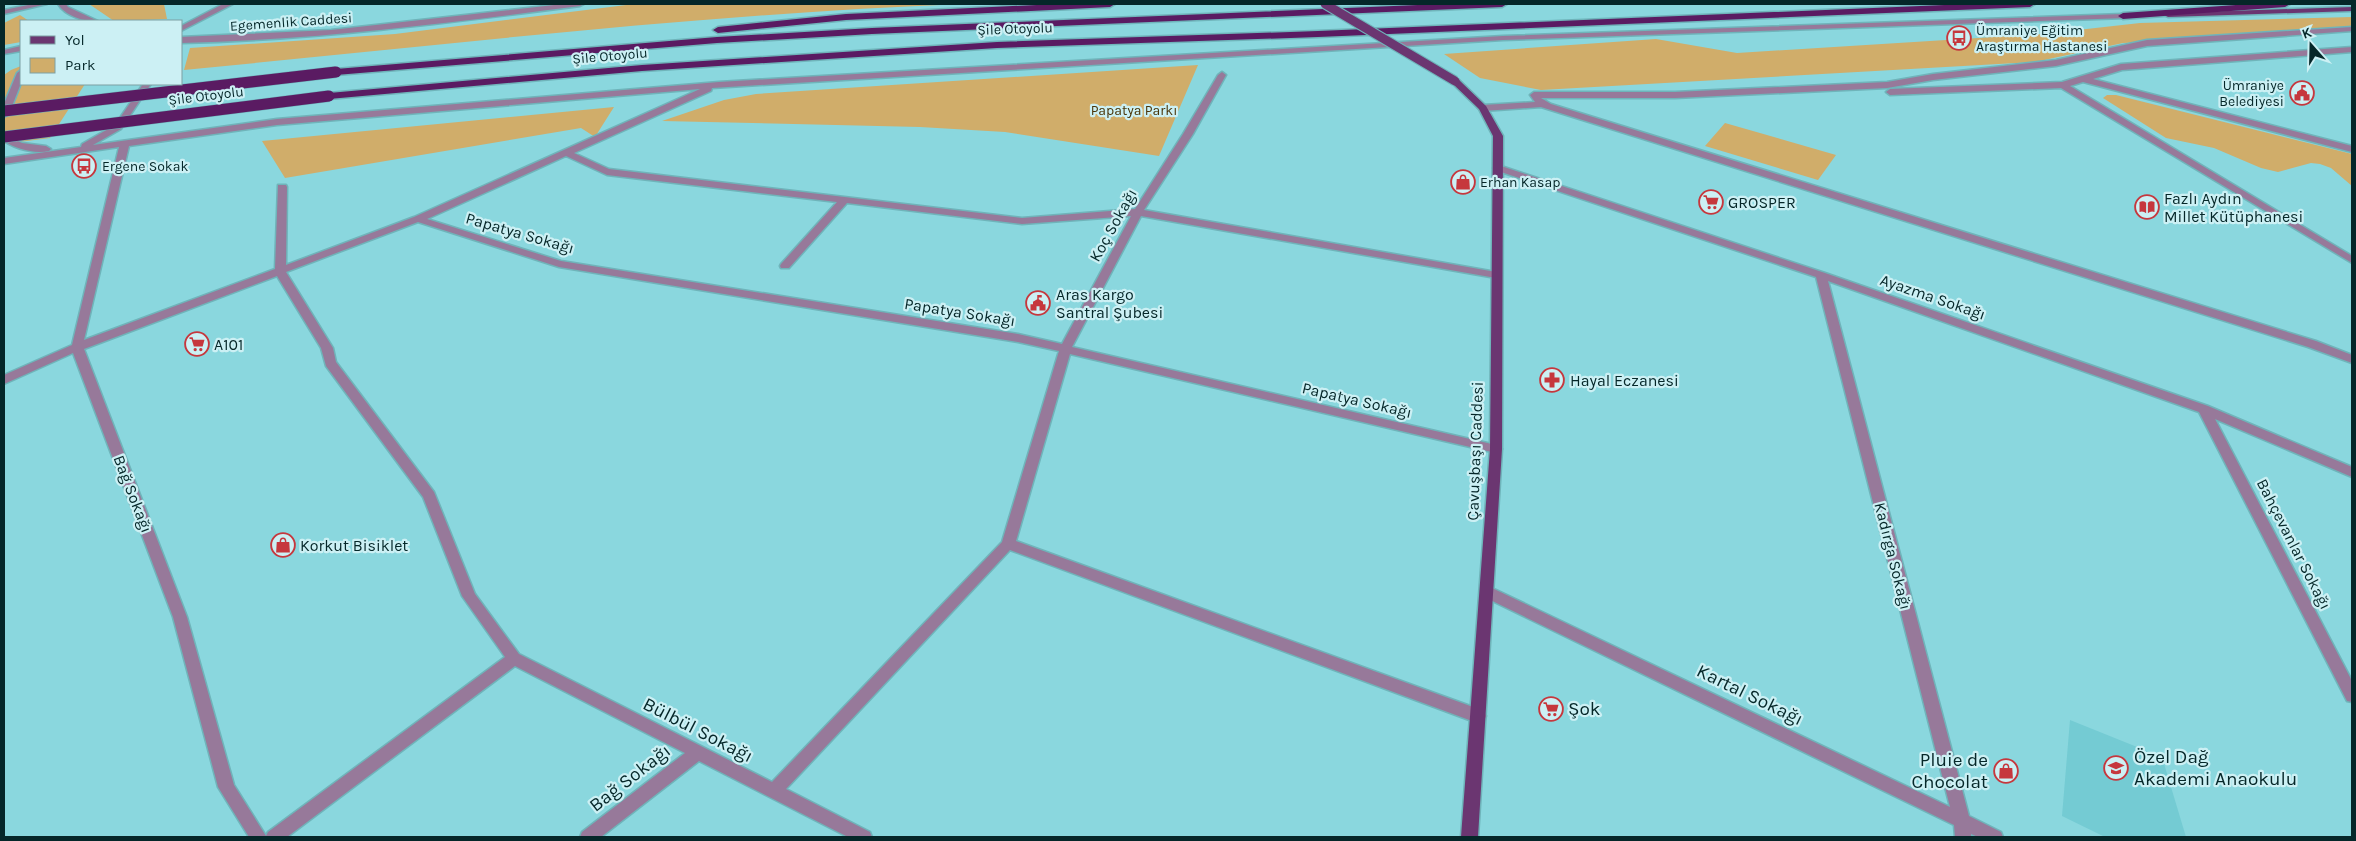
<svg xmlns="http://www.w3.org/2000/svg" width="2356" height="841" viewBox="0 0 2356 841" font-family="Karla,sans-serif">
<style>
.built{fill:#74cbd3}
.green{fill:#d0ad6a}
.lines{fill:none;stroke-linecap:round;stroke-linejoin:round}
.minor-casing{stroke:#6fb4ba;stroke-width:3}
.major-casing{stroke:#6fb4ba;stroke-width:3}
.highway-casing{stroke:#6fb4ba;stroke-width:3}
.minor{fill:#97799a;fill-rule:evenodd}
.major{fill:#6b3671;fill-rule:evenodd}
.highway{fill:#5a1b62;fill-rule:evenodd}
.major-bridge-casing{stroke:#6fb4ba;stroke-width:11;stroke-linecap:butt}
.highway-bridge-casing{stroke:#6fb4ba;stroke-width:12;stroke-linecap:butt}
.major-bridge{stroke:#6b3671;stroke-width:9}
.highway-bridge{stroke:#5a1b62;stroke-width:11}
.labels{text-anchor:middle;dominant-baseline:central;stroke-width:4.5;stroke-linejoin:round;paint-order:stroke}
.far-street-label{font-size:14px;fill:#052729;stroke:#ccf0f4}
.far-poi-label{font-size:14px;fill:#052729;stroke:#ccf0f4;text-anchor:start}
.far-park-label{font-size:14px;fill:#493509;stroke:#ccf0f4}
.poi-label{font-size:16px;fill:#052729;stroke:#ccf0f4;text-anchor:start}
.street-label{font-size:16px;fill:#052729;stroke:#ccf0f4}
.near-street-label{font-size:19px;fill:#052729;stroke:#ccf0f4}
.near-poi-label{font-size:19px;fill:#052729;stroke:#ccf0f4;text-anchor:start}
</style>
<rect width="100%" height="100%" fill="#8ad7de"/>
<!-- built -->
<polygon class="built" points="2070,720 2162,757 2186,837 2105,837 2062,816"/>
<!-- green -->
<g class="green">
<polygon points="89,4 164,4 167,19 114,21"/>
<path d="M634,4H963C703,14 443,45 184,70L190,48L395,34Z"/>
<polygon points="20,15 29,21 21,21 21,42 4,45 4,23"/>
<polygon points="2352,17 2352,32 2123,43 2035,62 1541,90 1480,78 1444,54 1656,39 1737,53 2042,34 2140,23"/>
<polygon points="1198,65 1159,156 1005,132 920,127 662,121 724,100 756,94"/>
<polygon points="21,66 21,84 85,84 50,138 4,144 4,75 11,70"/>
<polygon points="2107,95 2116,95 2352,154 2352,186 2331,168 2320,164 2311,163 2278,172 2261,168 2214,148 2166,138 2103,98"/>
<polygon points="614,107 595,137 581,128 285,178 262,141"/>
<polygon points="1725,123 1836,155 1818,180 1705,146"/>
</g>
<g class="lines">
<!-- minor casing -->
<g class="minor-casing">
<g id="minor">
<polygon points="33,4 47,4 4,14 4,10"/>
<path d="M58,4H66L68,7L98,21C85,22 65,16 58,4Z"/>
<polygon points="223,4 233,4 181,31 181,26"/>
<path d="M563,4H584L580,6C447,23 315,40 181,43V37L331,30Z"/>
<path d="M2123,14H2126V18L1503,40L712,88L711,91L574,153L609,169L1022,218L1135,209L1183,134L1218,75L1222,72L1226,75L1193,134L1144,210L1496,272L1501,275L1496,278L1141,216L1072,347L1496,445L1502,449L1496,453L1070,354L1016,541L1484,711L1486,716L1484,721L1478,723L1472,721L1010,550L786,789L870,832L872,837H848L699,761L601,837H580L582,832L685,753L515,666L287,837H249L218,787L173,617L73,353L4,384V375L72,345L119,147L4,164V158L81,147L82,144L115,125L143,84H151L121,129L93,145L277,119L719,82L1503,36ZM700,89L414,217L286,265L287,187L286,185H278L275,269L84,340L129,146L277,125ZM566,156L607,175L837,202L781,264L780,266L781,268H789L847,203L1022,224L1131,216L1062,344L1018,334L561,261L427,219ZM418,222L559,267L1018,342L1059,351L1002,542L772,782L519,654L475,594L434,492L336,362L333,348L286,272ZM277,276L321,348L326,366L423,497L462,596L505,657L268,832L266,836L234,785L187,617L84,349Z"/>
<polygon points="2352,27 2352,31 2147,46 2056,66 1933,80 1887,88 1675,98 1541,98 1551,104 2316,341 2352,355 2352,363 2308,347 1541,107 1483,111 1478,108 1483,105 1535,102 1530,95 1534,92 1675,92 1887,82 1933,74 2056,60 2147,40"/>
<polygon points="21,46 21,51 4,54 4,50"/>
<polygon points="2352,47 2352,52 2122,70 2093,79 2352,146 2352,152 2083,82 2070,86 2352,256 2352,263 2061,88 1890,95 1886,92 1890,89 2062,82 2121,64"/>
<polygon points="21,70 21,83 9,114 4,117 4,104 17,73"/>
<path d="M4,134L22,143L46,146L51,149L49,151C34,154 16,149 4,141Z"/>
<polygon points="1498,165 1825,273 2208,406 2352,467 2352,477 2215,419 2352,681 2352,702 2347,701 2199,412 1828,281 1969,816 2001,832 2003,837 1978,837 1971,834 1971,837 1955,837 1954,825 1482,596 1480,592 1482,588 1487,586 1492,588 1950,807 1816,277 1495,170 1493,168"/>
</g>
</g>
<!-- major casing -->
<g class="major-casing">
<g id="major">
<polygon points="2352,7 2352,11 2168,17 2164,15 2168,13"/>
<polygon points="1452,79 1458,79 1486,106 1503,136 1502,449 1478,837 1461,837 1490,449 1493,136 1479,109 1452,83"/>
</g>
</g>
<!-- highway casing -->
<g class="highway-casing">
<g id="highway">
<polygon points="1057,4 1115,4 1110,7 846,20 718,33 713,30 718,27 846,14"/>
<polygon points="1441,4 1507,4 1502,7 872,34 717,43 336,75 331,72 336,69 717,37 872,28"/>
<polygon points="1968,4 2035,4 2030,7 1318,37 997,48 642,71 329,99 324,96 329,93 642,65 997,42 1318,31"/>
<polygon points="2250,4 2290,4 2285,7 2123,19 2118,16 2123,13"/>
</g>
</g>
<!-- minor -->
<use href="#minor" class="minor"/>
<!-- major -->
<use href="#major" class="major"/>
<!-- highway -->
<use href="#highway" class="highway"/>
<!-- major-bridge casing -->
<g class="major-bridge-casing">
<polyline id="major-bridge" points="1325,4 1455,81"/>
</g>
<!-- highway-bridge casing -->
<g class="highway-bridge-casing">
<g id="highway-bridge">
<polyline points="4,111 336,72"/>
<polyline points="4,137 329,96"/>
</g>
</g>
<!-- major-bridge -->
<use href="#major-bridge" class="major-bridge"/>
<!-- highway-bridge -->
<use href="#highway-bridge" class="highway-bridge"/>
</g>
<!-- icons -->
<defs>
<g id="bus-ring" transform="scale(1.25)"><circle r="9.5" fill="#ccf0f4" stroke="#c6373d" stroke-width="1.5"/><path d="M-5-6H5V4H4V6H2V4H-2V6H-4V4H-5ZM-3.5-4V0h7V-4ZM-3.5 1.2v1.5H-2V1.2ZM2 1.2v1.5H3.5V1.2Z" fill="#c6373d"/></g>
<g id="civic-ring" transform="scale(1.25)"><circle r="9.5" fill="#ccf0f4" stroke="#c6373d" stroke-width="1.5"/><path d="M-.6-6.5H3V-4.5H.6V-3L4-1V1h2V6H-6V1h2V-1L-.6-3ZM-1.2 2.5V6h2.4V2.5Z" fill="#c6373d"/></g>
<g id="shop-ring" transform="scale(1.25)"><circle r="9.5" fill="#ccf0f4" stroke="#c6373d" stroke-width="1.5"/><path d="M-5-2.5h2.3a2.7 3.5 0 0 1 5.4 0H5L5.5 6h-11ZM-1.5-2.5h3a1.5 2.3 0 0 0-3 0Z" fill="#c6373d"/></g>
<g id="supermarket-ring" transform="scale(1.25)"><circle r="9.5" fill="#ccf0f4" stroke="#c6373d" stroke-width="1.5"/><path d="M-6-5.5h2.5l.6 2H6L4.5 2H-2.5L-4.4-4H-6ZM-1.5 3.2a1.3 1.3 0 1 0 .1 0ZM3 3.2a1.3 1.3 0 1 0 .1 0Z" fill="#c6373d"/></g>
<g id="library-ring" transform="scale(1.25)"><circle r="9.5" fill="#ccf0f4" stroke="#c6373d" stroke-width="1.5"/><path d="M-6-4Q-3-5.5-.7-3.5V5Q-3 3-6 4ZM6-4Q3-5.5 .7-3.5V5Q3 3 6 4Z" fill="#c6373d"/></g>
<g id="pharmacy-ring" transform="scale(1.25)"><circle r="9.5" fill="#ccf0f4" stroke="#c6373d" stroke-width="1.5"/><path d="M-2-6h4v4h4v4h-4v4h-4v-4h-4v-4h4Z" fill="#c6373d"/></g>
<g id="school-ring" transform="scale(1.25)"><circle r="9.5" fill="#ccf0f4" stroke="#c6373d" stroke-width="1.5"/><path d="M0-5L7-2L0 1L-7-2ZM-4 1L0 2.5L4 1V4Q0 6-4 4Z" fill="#c6373d"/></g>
</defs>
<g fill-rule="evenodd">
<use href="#bus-ring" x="1959" y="38"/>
<use href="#civic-ring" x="2302" y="93"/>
<use href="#bus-ring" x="84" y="166"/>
<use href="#shop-ring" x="1463" y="182"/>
<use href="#supermarket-ring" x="1711" y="202"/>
<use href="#library-ring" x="2147" y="207"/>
<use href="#civic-ring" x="1038" y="303"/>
<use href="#supermarket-ring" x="197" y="344"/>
<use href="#pharmacy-ring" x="1552" y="380"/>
<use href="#shop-ring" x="283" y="545"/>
<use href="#supermarket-ring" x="1551" y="709"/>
<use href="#school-ring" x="2116" y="768"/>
<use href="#shop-ring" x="2006" y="771"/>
</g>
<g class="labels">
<!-- far-street labels -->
<g class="far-street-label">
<text transform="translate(291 22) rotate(-4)">Egemenlik Caddesi</text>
<text transform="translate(1015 29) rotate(-2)">Şile Otoyolu</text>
<text transform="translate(610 56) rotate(-5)">Şile Otoyolu</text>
<text transform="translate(206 96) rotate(-7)">Şile Otoyolu</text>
</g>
<!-- far-poi labels -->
<g class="far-poi-label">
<text x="1976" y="30">Ümraniye Eğitim<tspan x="1976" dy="16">Araştırma Hastanesi</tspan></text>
<text x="2284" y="85" text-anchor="end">Ümraniye<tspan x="2284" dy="16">Belediyesi</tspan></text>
<text x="102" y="166">Ergene Sokak</text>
<text x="1480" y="182">Erhan Kasap</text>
</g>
<!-- far-park labels -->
<g class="far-park-label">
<text x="1134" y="110">Papatya Parkı</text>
</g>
<!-- poi labels -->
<g class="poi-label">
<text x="2164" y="198">Fazlı Aydın<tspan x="2164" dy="18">Millet Kütüphanesi</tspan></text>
<text x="1728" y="202">GROSPER</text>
<text x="1056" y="294">Aras Kargo<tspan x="1056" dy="18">Santral Şubesi</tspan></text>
<text x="214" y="344">A101</text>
<text x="1570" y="380">Hayal Eczanesi</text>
<text x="300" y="545">Korkut Bisiklet</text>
</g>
<!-- street labels -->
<g class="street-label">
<text transform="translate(1113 225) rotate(-61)">Koç Sokağı</text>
<text transform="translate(520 233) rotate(16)">Papatya Sokağı</text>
<text transform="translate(1933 297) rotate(19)">Ayazma Sokağı</text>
<text transform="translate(960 312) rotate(9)">Papatya Sokağı</text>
<text transform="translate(1357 400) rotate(13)">Papatya Sokağı</text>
<text transform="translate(1475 451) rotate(-88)">Çavuşbaşı Caddesi</text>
<text transform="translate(133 494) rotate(69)">Bağ Sokağı</text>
<text transform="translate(2294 544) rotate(63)">Bahçevanlar Sokağı</text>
<text transform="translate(1893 556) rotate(76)">Kadırga Sokağı</text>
</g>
<!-- near-street labels -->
<g class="near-street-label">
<text transform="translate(1750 695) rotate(26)">Kartal Sokağı</text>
<text transform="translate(698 730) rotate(27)">Bülbül Sokağı</text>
<text transform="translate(630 778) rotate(-38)">Bağ Sokağı</text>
</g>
<!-- near-poi labels -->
<g class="near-poi-label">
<text x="1568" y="709">Şok</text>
<text x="2134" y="757">Özel Dağ<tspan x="2134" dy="22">Akademi Anaokulu</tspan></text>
<text x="1988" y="760" text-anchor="end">Pluie de<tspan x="1988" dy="22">Chocolat</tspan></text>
</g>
</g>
<!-- border -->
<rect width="2356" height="841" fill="none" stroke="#052729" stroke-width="10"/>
<!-- legend -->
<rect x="20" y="20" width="162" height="65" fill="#ccf0f4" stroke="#7ca0a3"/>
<rect x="30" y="36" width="25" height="8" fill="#6b3671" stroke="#7ca0a3"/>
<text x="65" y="45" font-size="15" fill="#052729">Yol</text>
<rect x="30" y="58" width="25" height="15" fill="#d0ad6a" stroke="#7ca0a3"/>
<text x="65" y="70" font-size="15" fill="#052729">Park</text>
<!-- north arrow -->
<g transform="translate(2311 45) rotate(340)" stroke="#ccf0f4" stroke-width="4" paint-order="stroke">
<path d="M0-4L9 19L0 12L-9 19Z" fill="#052729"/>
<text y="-8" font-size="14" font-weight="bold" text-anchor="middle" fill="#052729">K</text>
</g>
</svg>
